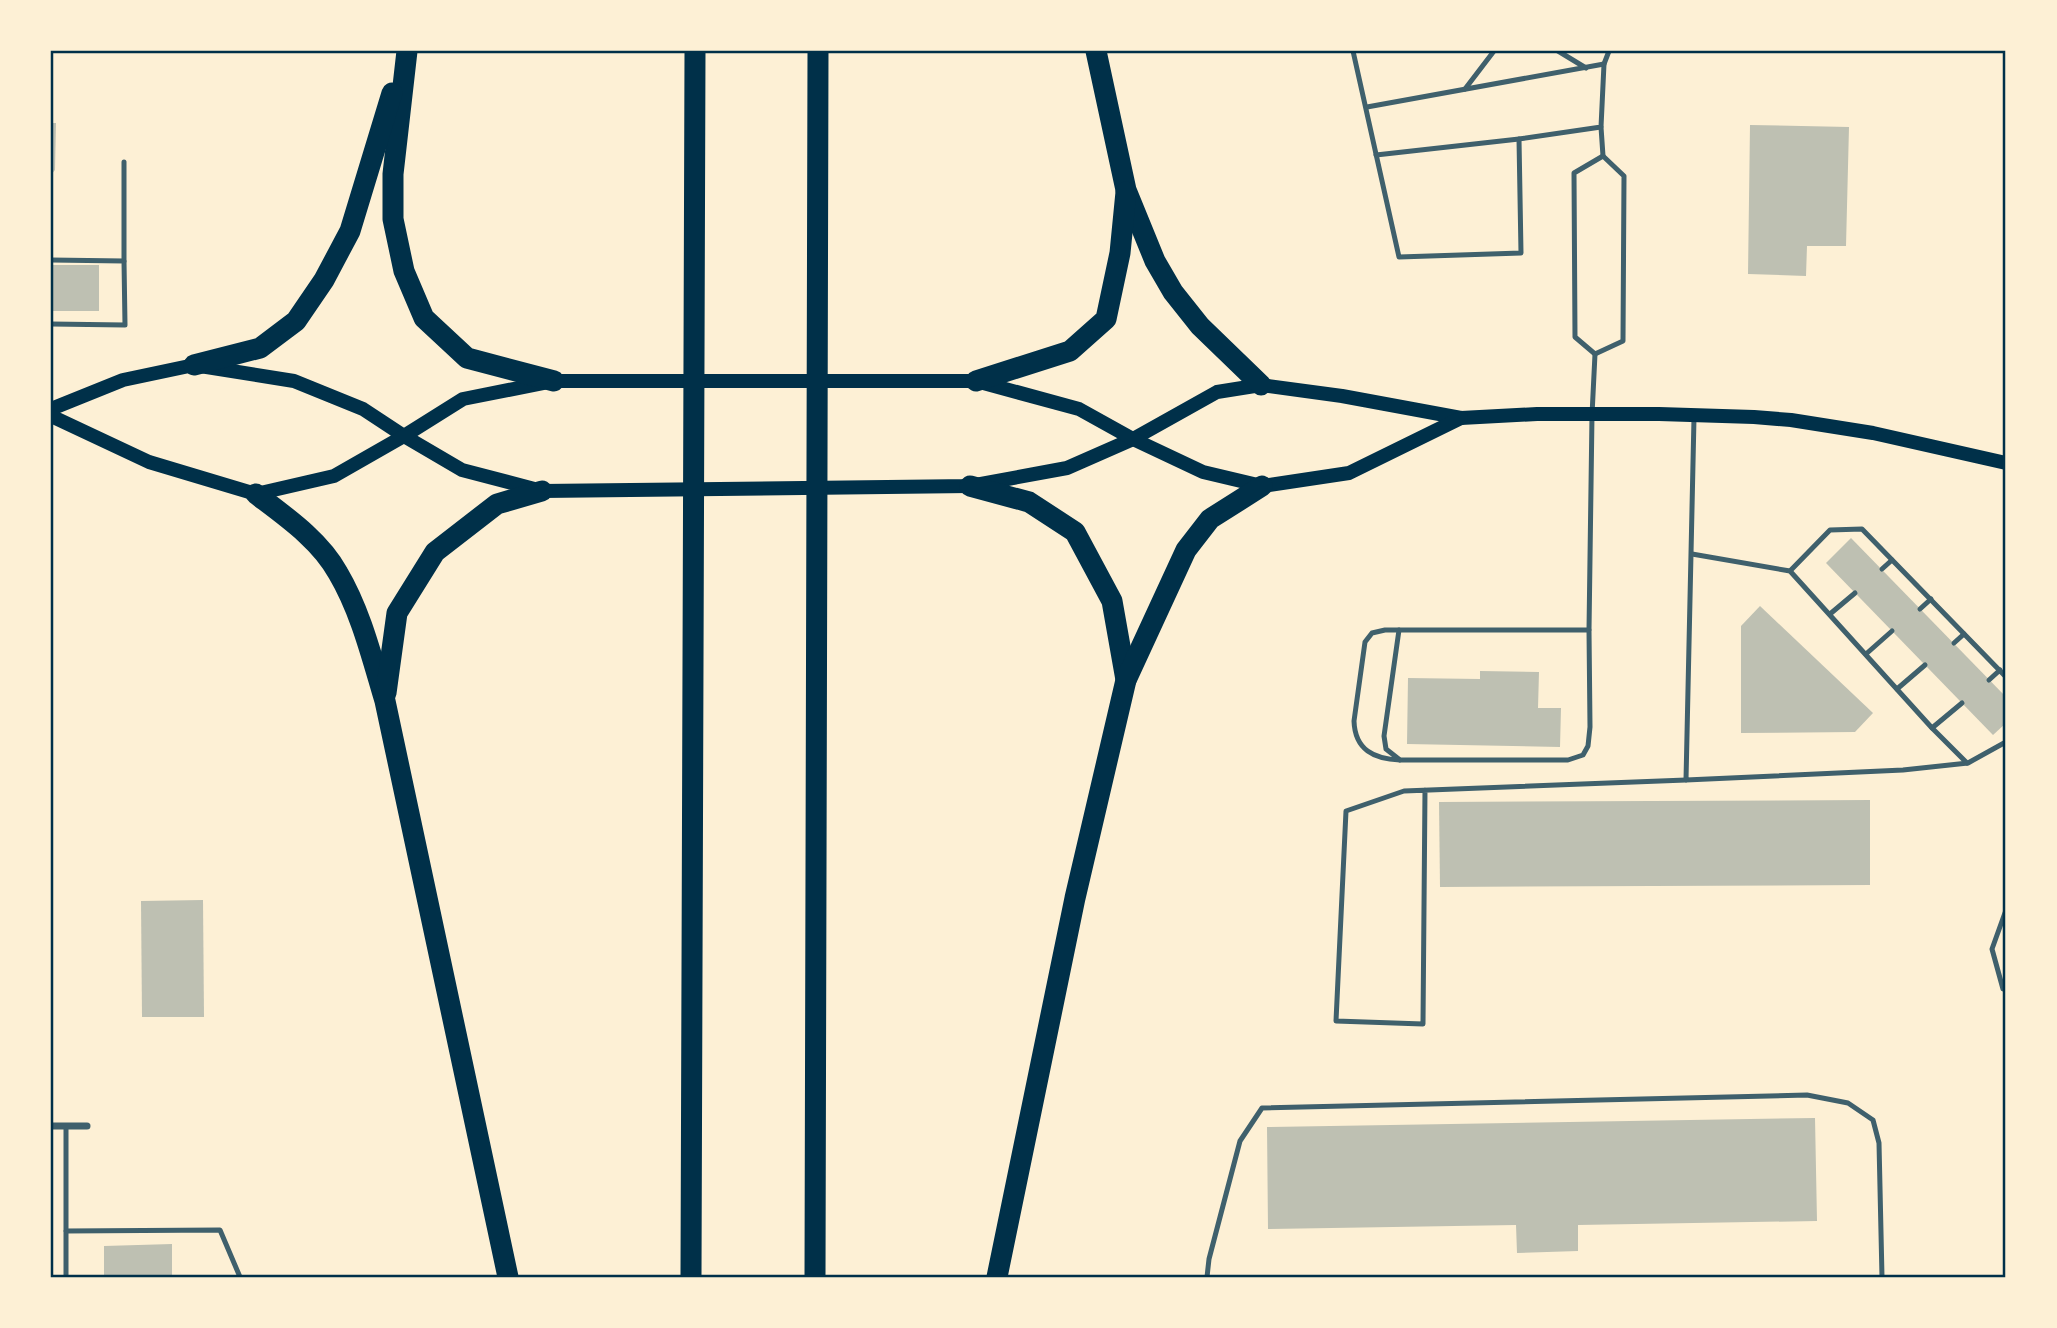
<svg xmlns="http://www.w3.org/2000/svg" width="2057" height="1328" viewBox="0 0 2057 1328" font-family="Inter,sans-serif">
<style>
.building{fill:#bec0b2}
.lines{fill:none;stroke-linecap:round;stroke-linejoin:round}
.service{stroke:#3f606c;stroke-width:5}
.minor{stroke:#3f606c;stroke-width:7}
.secondary{stroke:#003049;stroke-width:14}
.motorway{stroke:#003049;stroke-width:21}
.neatline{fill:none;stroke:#003049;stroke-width:2.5}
</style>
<rect width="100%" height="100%" fill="#fdf0d5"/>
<!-- building -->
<g class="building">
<polygon points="51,123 56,123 55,170 51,175"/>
<polygon points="1750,125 1849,127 1846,246 1807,246 1806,276 1748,274"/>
<rect x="51" y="265" width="48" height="46"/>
<polygon points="1851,538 2006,697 2006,723 1993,735 1826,563"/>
<polygon points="1760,606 1873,713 1855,732 1741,733 1741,626"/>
<polygon points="1480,671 1539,672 1538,708 1561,708 1560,747 1407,744 1408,678 1480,679"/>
<polygon points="1870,800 1870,885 1440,887 1439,802"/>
<polygon points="203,900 204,1017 142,1017 141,901"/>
<polygon points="1815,1118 1817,1221 1578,1225 1578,1251 1517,1253 1516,1225 1268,1229 1267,1127"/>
<polygon points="172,1244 172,1277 104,1277 104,1246"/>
</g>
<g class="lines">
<!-- service -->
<g class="service">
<polyline points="1353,51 1399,257 1521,253 1519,139 1601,127 1604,64 1609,51"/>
<polyline points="1558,51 1586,68"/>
<polyline points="1465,89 1494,51"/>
<polyline points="1367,107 1604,64"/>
<polyline points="1601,127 1603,156"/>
<polyline points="1376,155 1519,139"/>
<polygon points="1603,156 1624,176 1623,341 1595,354 1575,337 1574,173"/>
<polyline points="124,162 124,261"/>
<polyline points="51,260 124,261 125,325 51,324"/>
<polyline points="1694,418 1686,780 1903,770 1968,763 2004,743 2006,747"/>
<polyline points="1692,554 1790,571 1932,728 1967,763"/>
<polyline points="1882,569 1892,560"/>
<polyline points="1790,571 1830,530 1862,529 2006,677"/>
<polyline points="1920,609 1931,599"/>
<polyline points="1830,614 1855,593"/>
<polyline points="1399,630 1384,736 1386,749 1400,760 1568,760 1583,755 1588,746 1590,727 1589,630"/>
<polyline points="1954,643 1964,634"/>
<polyline points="1866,654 1892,631"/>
<polyline points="1989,680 2000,670"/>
<polyline points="1897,689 1925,665"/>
<polyline points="1932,728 1962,703"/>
<path d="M1400,760C1374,759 1355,750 1354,721L1365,642L1372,633L1385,630H1589L1592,415L1595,354"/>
<polyline points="1425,790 1423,1024 1336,1021 1346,811 1404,791 1686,780"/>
<polyline points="2006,910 1992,949 2003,989 2006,990"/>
<polyline points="66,1231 220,1230 240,1277"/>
<polyline points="66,1277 66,1126"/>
<polyline points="1207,1277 1209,1259 1240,1141 1262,1108 1807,1095 1848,1103 1873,1120 1879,1143 1882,1277"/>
</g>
<!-- minor -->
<polyline class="minor" points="51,1126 87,1126"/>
<!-- secondary -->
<g class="secondary">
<polyline points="51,409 123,380 194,365 294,381 363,409 404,436 462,470 542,491 970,486 1067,468 1133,439 1217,392 1261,385 1342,396 1461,418 1537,414 1659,414 1754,417 1791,420 1873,433 2006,463"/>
<polyline points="51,416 149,462 256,494 334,476 404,436 463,399 554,381 976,381 1079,409 1133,439 1203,472 1262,486 1349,473 1461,418"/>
</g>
<!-- motorway -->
<g class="motorway">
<polyline points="407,51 393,174 393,219 404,271 424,318 467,358 554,381"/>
<polyline points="1096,51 1126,190 1155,261 1173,292 1200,326 1261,385"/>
<polyline points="194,365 260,348 296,321 324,280 350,231 392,93"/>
<polyline points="976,381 1070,351 1106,319 1120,253 1126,192"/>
<polyline points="970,486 1029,502 1075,532 1112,601 1126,680"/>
<path d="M256,494C285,516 320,540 338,573C361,612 372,658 385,701L508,1277"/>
<polyline points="386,693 397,613 435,552 497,504 542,491"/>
<polyline points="691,1277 695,51"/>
<polyline points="815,1277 818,51"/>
<polyline points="997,1277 1075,898 1126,680 1186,550 1210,519 1262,486"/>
</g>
</g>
<!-- border -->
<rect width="2057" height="1328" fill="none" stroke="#fdf0d5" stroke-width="105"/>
<rect x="52" y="52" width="1952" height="1224" class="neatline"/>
</svg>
